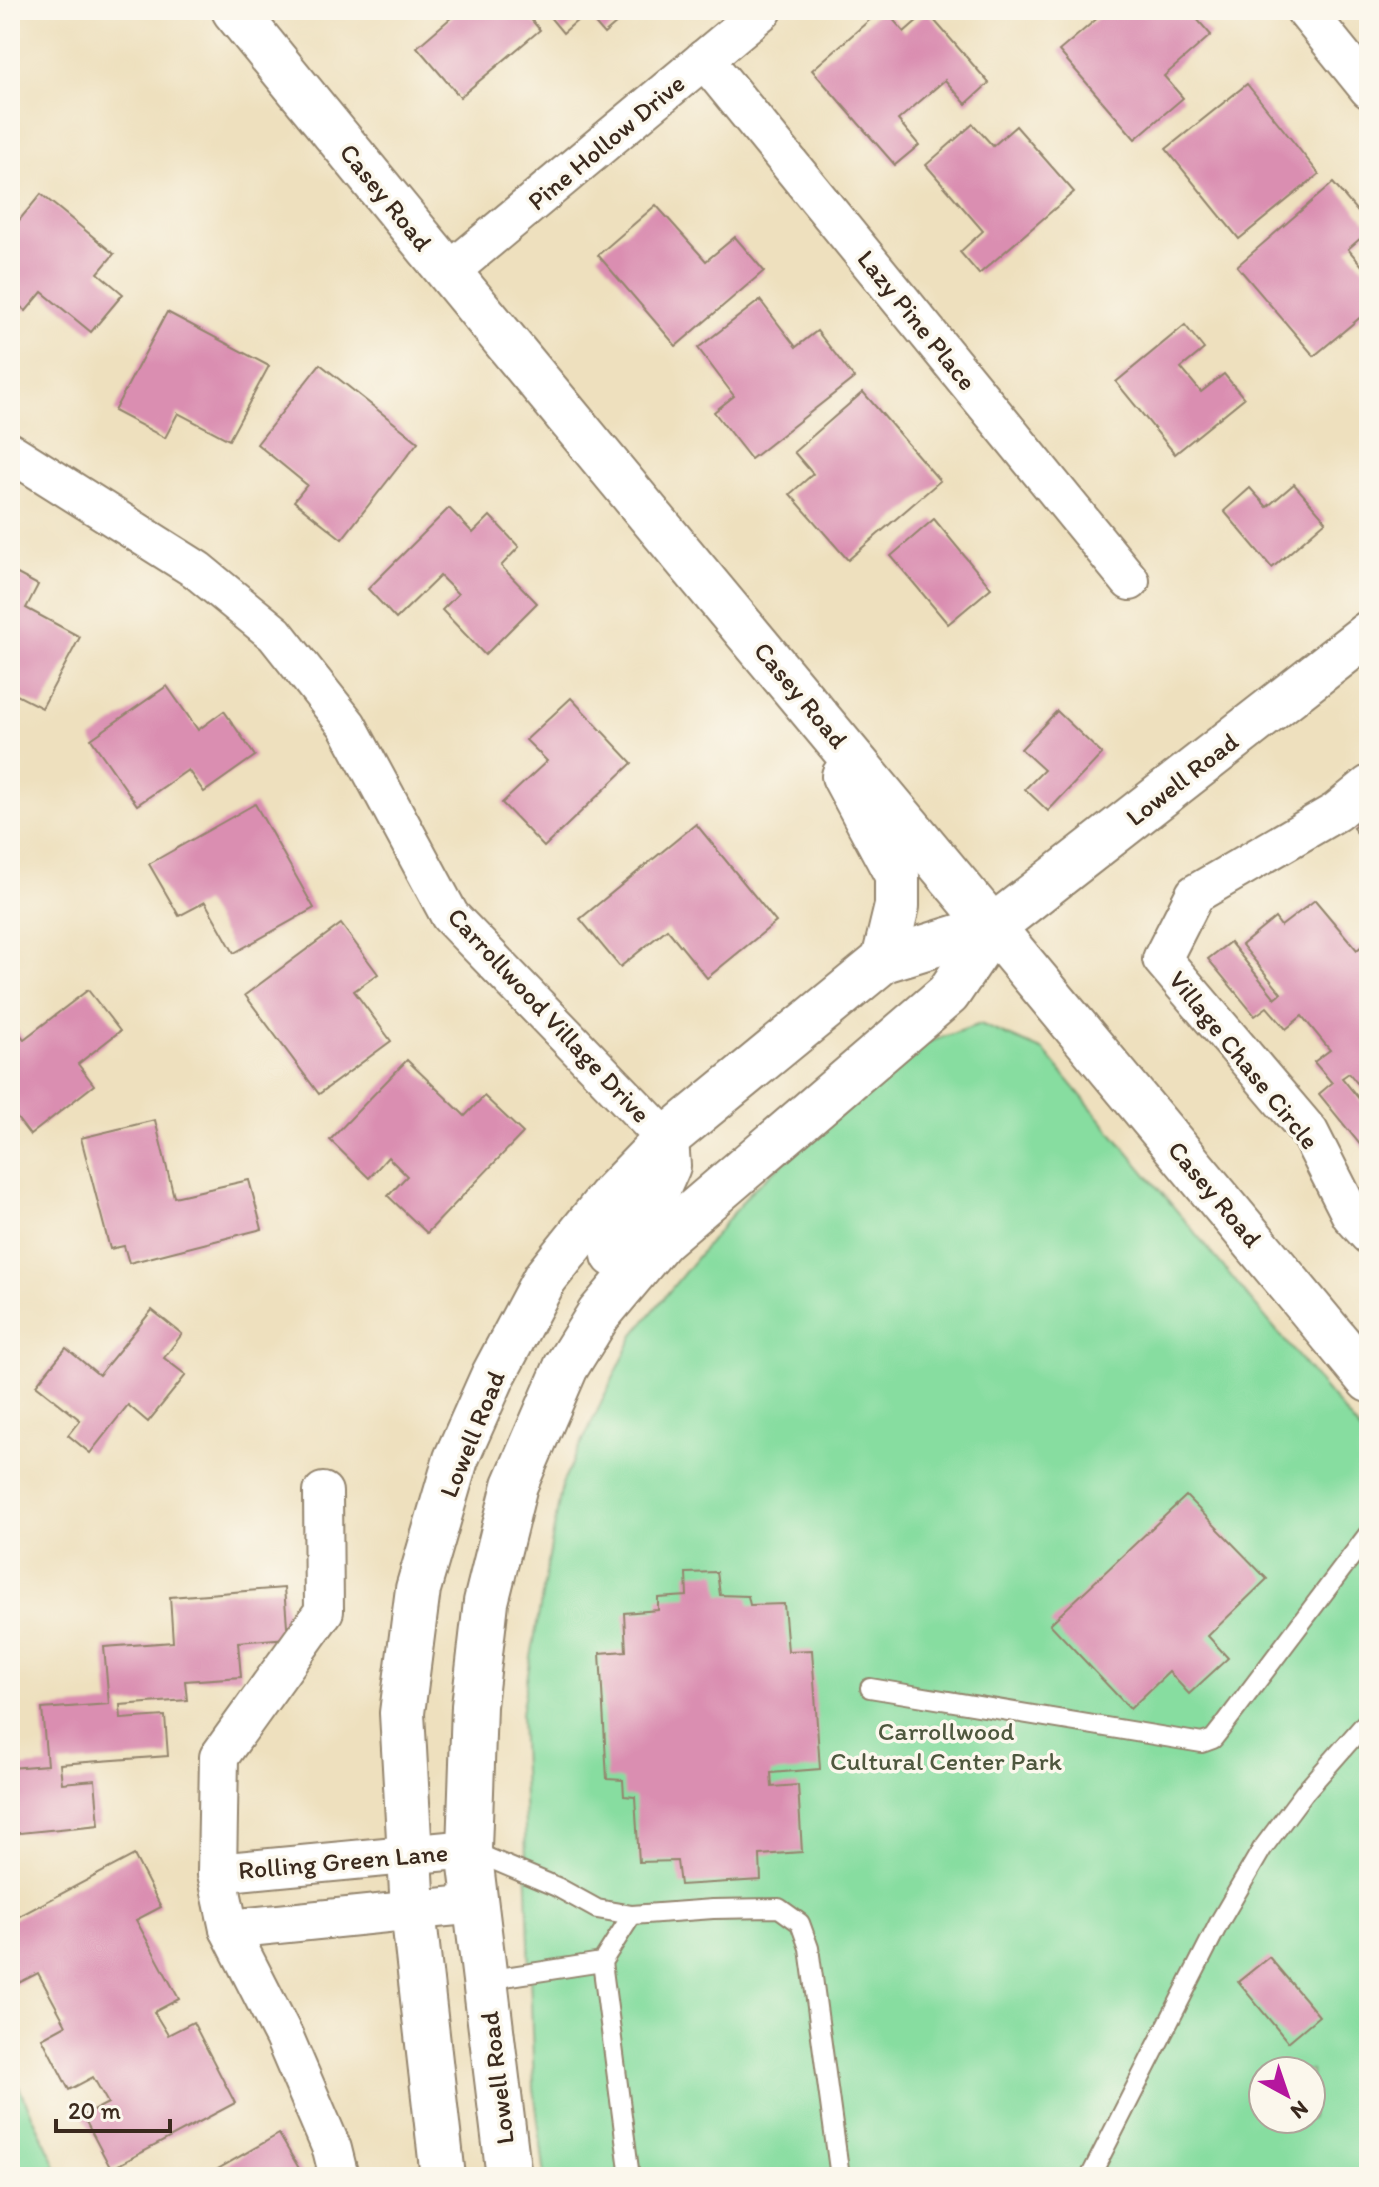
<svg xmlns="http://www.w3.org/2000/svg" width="1379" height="2187" viewBox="0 0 1379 2187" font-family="Itim,sans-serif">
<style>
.green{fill:#87dda0;stroke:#61845f;stroke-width:2;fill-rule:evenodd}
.building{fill:#da8eb1}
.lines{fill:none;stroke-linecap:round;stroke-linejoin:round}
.service-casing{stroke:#94856e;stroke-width:22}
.minor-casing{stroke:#94856e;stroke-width:42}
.tertiary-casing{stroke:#94856e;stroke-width:48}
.service{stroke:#fff;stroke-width:18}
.minor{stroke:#fff;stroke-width:38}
.tertiary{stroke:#fff;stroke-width:44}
.labels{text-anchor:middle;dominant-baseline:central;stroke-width:7;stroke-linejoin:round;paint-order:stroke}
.street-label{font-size:26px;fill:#3b2a1e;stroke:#fbf7ec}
.park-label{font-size:26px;fill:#4e573e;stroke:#fbf7ec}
</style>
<rect width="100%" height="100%" fill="#fbf7ec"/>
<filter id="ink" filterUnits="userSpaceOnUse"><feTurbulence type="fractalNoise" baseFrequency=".0125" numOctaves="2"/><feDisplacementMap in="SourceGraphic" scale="16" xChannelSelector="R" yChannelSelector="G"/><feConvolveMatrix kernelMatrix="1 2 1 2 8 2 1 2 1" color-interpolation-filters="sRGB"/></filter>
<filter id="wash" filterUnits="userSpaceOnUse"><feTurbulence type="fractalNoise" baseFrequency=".006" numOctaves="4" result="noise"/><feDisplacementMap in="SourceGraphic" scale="32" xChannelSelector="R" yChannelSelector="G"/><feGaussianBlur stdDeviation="1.8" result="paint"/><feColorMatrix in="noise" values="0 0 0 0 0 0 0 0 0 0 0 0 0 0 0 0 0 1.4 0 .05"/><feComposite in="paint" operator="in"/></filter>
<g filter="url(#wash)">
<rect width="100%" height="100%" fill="#eee0be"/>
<!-- green -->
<g class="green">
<path d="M980,1024L1044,1051L1369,1442V2177H545L534,2089L521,1713L562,1484L635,1333L752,1190L923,1044ZM1263,2071H1311V2119H1263Z"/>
<polygon points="10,2068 54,2161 59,2177 10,2177"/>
</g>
<g id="blocks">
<!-- building -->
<g class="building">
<polygon points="460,10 523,10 540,30 460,97 417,47"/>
<polygon points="544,10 632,10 604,34 586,13 563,33"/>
<polygon points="881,10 885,10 904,32 927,12 989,83 966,104 945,80 898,120 919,145 895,165 812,70"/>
<polygon points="1107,10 1189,10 1211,35 1164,76 1183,98 1135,139 1059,51"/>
<polygon points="1247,84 1319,174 1239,239 1166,149"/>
<polygon points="973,124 993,146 1016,126 1074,192 979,274 960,252 983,231 926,165"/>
<polygon points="1333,183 1369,225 1369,231 1348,249 1369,274 1369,310 1314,356 1237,266"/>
<polygon points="41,194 114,254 98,273 123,294 91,332 42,292 26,311 10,298 10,231"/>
<polygon points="656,205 706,261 735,237 764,271 676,346 598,255"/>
<polygon points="760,300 796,347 817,331 854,378 751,459 714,412 734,396 698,348"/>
<polygon points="167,312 269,366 229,440 178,413 165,438 114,411"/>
<polygon points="1185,325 1204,349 1181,368 1201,392 1224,374 1244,398 1175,454 1116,382"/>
<polygon points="320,364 418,442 342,539 294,501 307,485 257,444"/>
<polygon points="863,392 940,481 848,560 790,494 813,474 794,452"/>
<polygon points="1294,484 1326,521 1272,568 1224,511 1250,488 1267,507"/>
<polygon points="449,508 473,533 490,516 519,547 501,566 537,603 485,655 442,610 458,594 440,576 396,619 368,589"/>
<polygon points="934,519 991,588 948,624 891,556"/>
<polygon points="10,570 38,585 26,608 80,637 42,708 15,694 10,703"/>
<polygon points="167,686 198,730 224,711 255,756 204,792 188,770 137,805 91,739"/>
<polygon points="571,698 632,763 544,847 502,803 547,761 526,740"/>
<polygon points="1057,711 1102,754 1048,811 1025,789 1044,770 1021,749"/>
<polygon points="255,804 314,908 234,953 205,902 179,916 149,864"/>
<polygon points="1369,815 1369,848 1353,828"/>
<polygon points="696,824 776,922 707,978 667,929 620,967 580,919"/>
<polygon points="1315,900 1357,950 1369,940 1369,1098 1349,1073 1342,1078 1369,1111 1369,1149 1366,1152 1319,1094 1332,1083 1314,1062 1330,1050 1302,1016 1286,1029 1267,1007 1255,1016 1208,959 1230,942 1275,998 1281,993 1242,945 1275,918 1281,926"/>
<polygon points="341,924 378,974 354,991 391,1041 319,1094 245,995"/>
<polygon points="88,990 120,1031 78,1064 94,1085 30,1135 10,1109 10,1021 24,1039"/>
<polygon points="407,1060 465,1116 484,1096 523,1133 427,1233 388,1196 407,1176 388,1157 369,1178 330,1140"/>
<polygon points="155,1120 174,1197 249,1180 262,1229 129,1263 124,1246 110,1249 81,1138"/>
<polygon points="152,1310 182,1334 164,1358 186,1375 148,1422 128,1405 90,1453 68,1435 80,1420 36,1385 66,1348 99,1375"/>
<polygon points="1186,1496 1267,1579 1208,1636 1228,1658 1189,1694 1169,1672 1130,1709 1050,1624"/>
<polygon points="717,1572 720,1595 748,1596 750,1605 784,1604 788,1651 812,1650 820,1769 771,1773 772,1787 798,1785 802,1852 760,1855 761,1880 680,1885 677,1861 639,1862 635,1797 624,1796 623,1780 607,1779 600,1653 626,1651 624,1613 658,1610 658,1598 687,1596 686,1573"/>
<polygon points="284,1588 288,1638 238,1642 241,1677 185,1681 187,1700 120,1705 121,1719 165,1716 168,1756 60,1764 62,1783 95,1780 99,1825 10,1834 10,1768 47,1765 42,1709 109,1704 104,1647 173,1642 170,1597"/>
<polygon points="134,1855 161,1907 136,1920 179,1999 154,2012 168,2035 193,2022 235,2103 111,2169 83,2116 108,2103 93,2077 69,2090 42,2038 66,2025 38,1973 13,1986 10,1980 10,1921"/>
<polygon points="1269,1957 1319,2016 1288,2042 1238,1982"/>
<polygon points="279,2134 304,2177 204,2177"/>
</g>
</g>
</g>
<g filter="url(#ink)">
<use href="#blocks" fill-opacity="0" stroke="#94856e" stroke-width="2"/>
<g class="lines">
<!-- service casing -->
<g class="service-casing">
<g id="service">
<polyline points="870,1688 1202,1743 1213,1739 1224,1725 1369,1533"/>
<polyline points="472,1851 557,1887 597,1909 632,1915 713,1909 779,1908 800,1923 809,1948 840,2177"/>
<polyline points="485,1980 602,1962"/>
<polyline points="630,2177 602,1962 632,1915"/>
<polyline points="1090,2177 1220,1921 1262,1849 1304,1793 1369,1719"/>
</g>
</g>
<!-- minor casing -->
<g class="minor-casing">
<g id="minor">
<polyline points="1305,10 1369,89"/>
<polyline points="704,59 1130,581"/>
<polyline points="448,273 763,10"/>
<polyline points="10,452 197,570 275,634 347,725 450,916 666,1139"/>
<polyline points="1369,785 1336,812 1195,894 1162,959 1309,1132 1351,1215 1369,1235"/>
<polyline points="323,1492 324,1611 219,1757 217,1873 229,1929 284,2037 332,2149 339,2177"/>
<polyline points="217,1873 469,1849"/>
<polyline points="229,1929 476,1904"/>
</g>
</g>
<!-- tertiary casing -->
<g class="tertiary-casing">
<g id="tertiary">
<path d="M234,10C608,470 991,923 1369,1380"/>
<polyline points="844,776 897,875 897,906 884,960"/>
<polyline points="614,1255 648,1211 668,1166 666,1140"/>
<polyline points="443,2177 413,1910 402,1713 418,1589 456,1459 493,1376 545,1278 609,1198 666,1139 884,960 994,926"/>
<polyline points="509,2177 469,1849 474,1706 486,1602 515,1485 566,1367 599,1314 661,1240 948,994 994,926 1369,633"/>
</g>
</g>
<!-- service -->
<use href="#service" class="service"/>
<!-- minor -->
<use href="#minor" class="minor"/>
<!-- tertiary -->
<use href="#tertiary" class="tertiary"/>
</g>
</g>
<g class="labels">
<!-- street labels -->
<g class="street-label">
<text transform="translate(606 142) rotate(-40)">Pine Hollow Drive</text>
<text transform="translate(386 197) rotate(51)">Casey Road</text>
<text transform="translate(917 320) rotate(51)">Lazy Pine Place</text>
<text transform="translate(801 695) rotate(50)">Casey Road</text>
<text transform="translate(1182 779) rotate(-38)">Lowell Road</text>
<text transform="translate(549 1015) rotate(47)">Carrollwood Village Drive</text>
<text transform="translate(1244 1060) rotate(51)">Village Chase Circle</text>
<text transform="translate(1215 1194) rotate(50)">Casey Road</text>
<text transform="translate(472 1434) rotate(-68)">Lowell Road</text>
<text transform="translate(343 1861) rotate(-5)">Rolling Green Lane</text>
<text transform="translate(497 2078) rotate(-97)">Lowell Road</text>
</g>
<!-- park labels -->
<g class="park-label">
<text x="946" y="1731">Carrollwood<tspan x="946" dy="30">Cultural Center Park</tspan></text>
</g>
</g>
<!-- margin -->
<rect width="1379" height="2187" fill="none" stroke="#fbf7ec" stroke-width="40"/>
<!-- north arrow -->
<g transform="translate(1287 2095) rotate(140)"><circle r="38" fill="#fbf7ec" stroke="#aea59a" stroke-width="2"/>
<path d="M0-6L14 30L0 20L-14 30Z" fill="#b5179e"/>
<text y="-12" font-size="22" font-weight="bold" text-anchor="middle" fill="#3b2a1e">N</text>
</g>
<!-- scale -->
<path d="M56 2119v12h114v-12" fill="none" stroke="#3b2a1e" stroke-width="4"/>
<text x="68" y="2119" font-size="24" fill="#3b2a1e" stroke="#fbf7ec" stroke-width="6" paint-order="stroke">20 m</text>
</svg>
